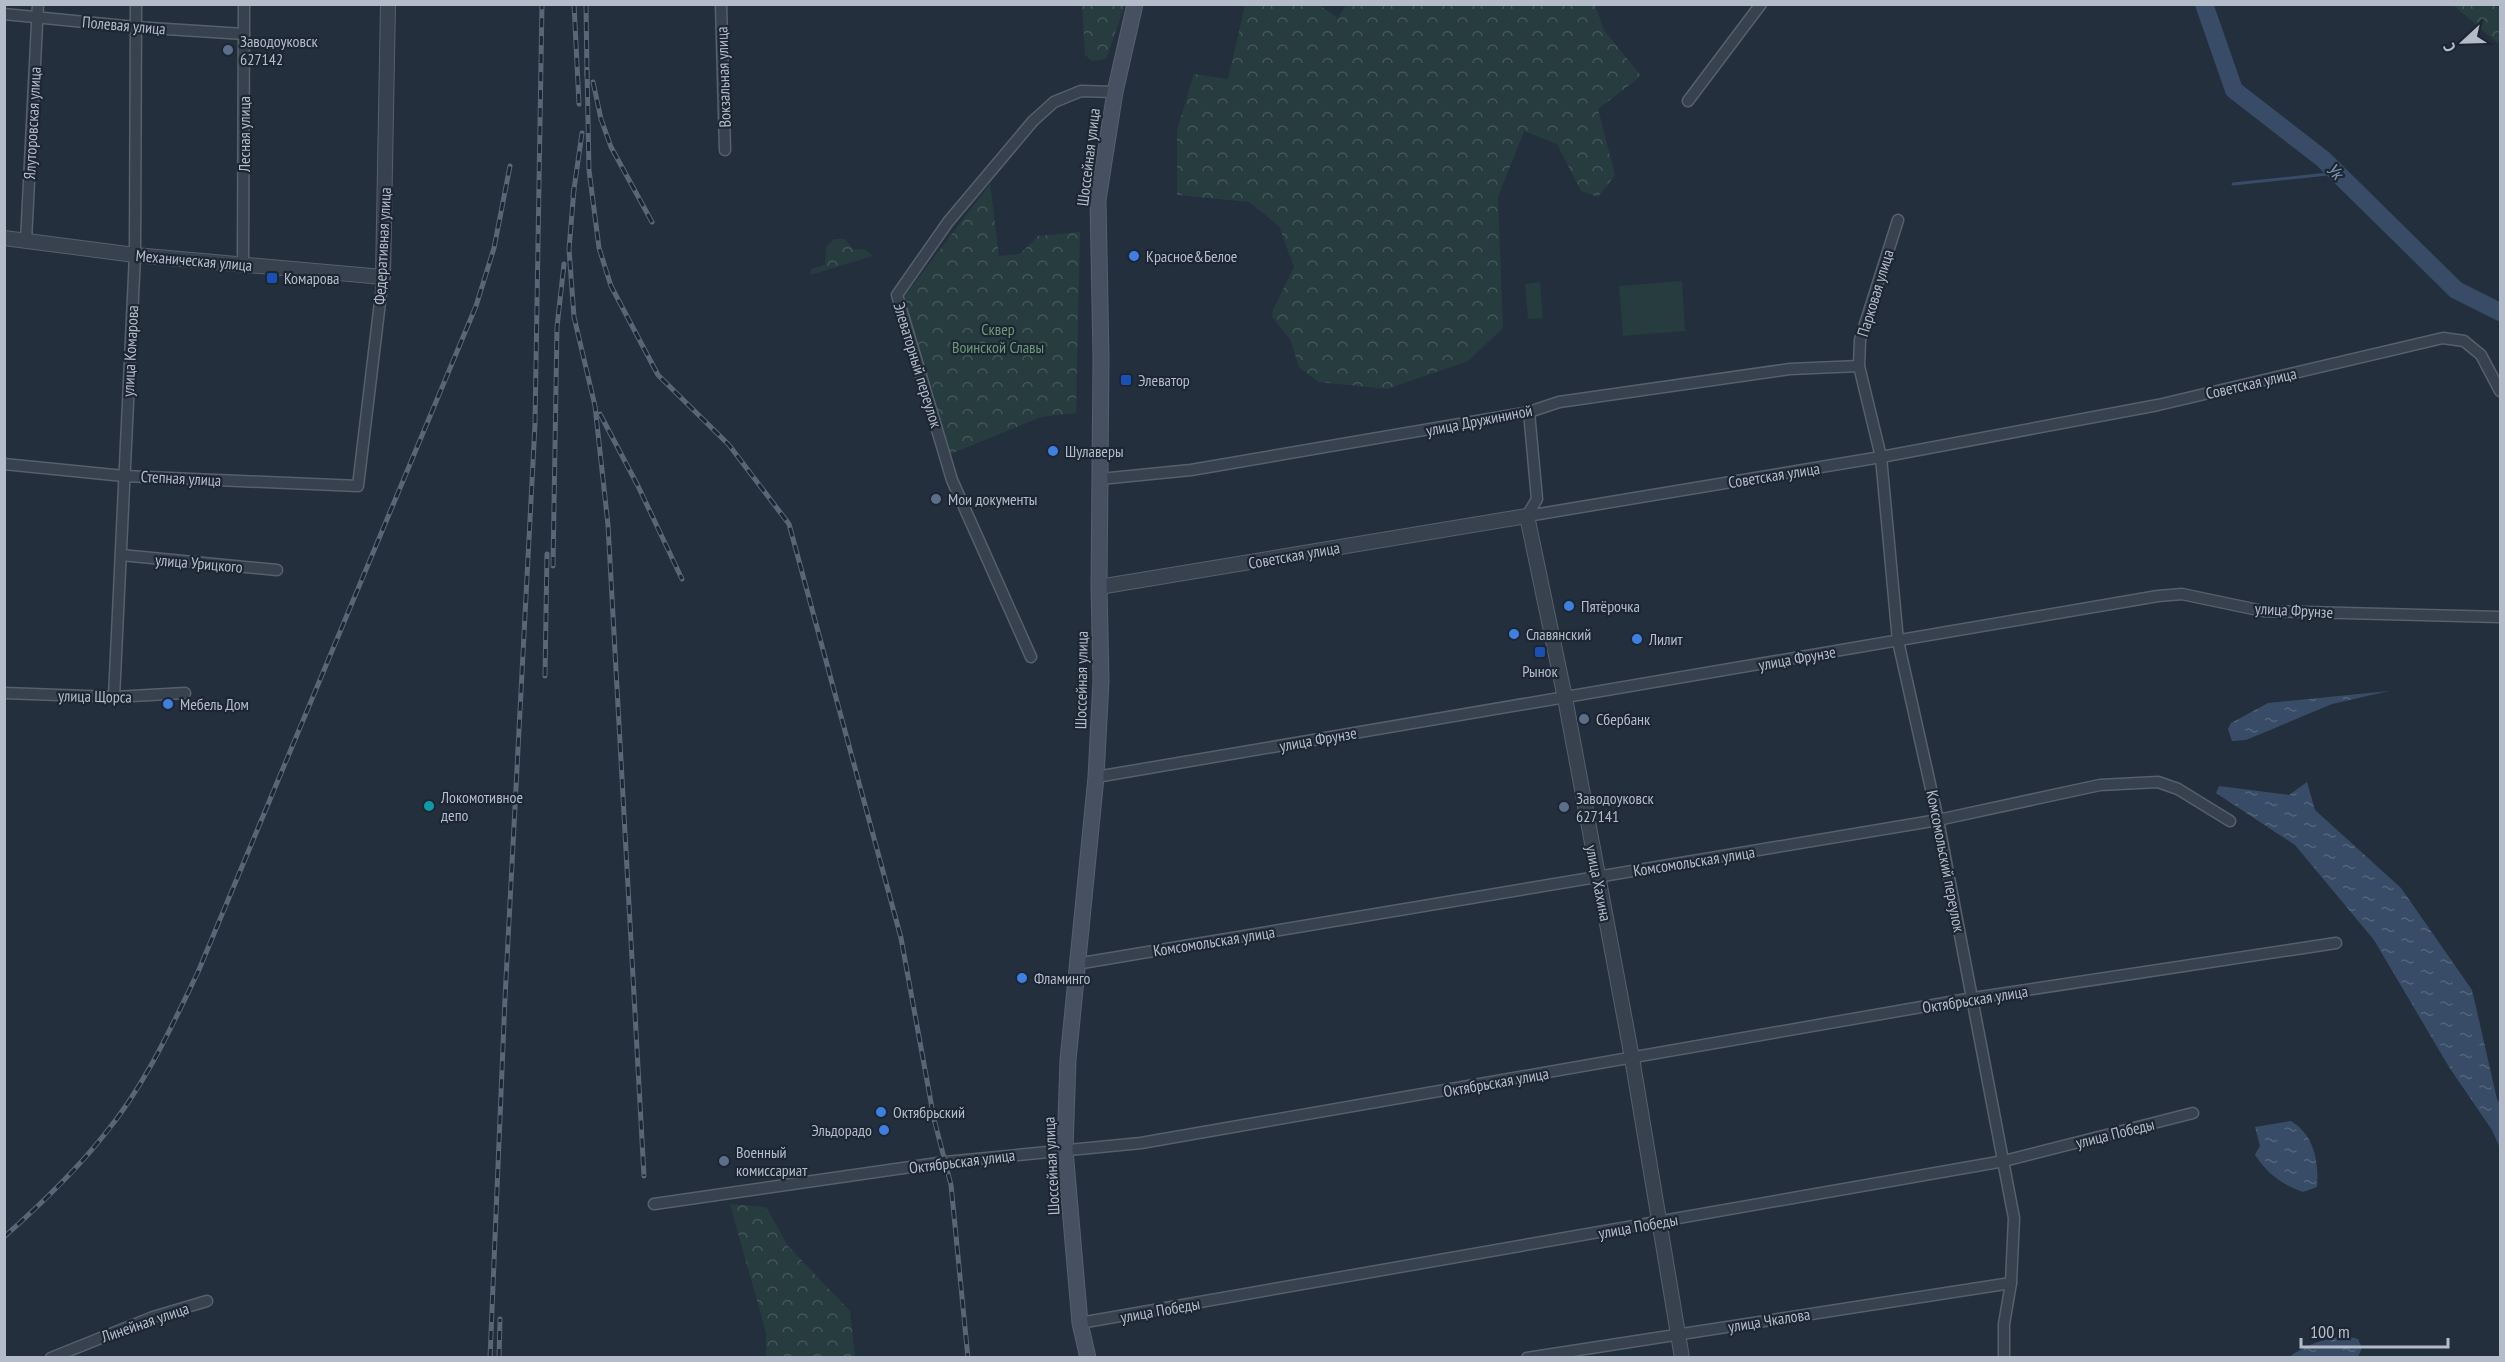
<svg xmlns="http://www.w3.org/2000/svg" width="2505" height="1362" viewBox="0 0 2505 1362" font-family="'PT Sans Narrow',sans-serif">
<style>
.forest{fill:url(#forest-crowns)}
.pitch{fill:#263c3f}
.water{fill:url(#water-ripples)}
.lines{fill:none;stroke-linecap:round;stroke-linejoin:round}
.stream{stroke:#394c67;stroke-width:3}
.river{stroke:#394c67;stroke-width:18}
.minor-casing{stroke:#565f6c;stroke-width:13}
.tertiary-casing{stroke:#565f6c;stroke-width:16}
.secondary-casing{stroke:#565f6c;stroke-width:17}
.minor{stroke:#38414e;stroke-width:10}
.tertiary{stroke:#38414e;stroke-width:14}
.secondary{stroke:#465061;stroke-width:15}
.rail-casing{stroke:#5a6575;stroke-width:5}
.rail{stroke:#1d2633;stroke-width:3;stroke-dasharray:9;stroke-linecap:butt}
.service-dot{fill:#5c6f8a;stroke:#1d2633;stroke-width:2}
.shop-dot{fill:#3f7fe0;stroke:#1d2633;stroke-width:2}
.transit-dot{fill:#1a4fb4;stroke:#1d2633;stroke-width:2}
.culture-dot{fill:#0f9aa8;stroke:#1d2633;stroke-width:2}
.labels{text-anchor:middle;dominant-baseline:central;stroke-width:4.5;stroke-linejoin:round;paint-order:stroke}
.street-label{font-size:16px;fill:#b4bcc9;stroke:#1d2633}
.poi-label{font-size:16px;fill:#b4bcc9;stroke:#1d2633;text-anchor:start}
.park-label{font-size:16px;fill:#6b9a76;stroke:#1d2633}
.water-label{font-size:18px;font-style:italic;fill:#7c92b1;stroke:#1d2633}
</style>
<defs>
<pattern id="forest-crowns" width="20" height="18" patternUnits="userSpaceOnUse" patternTransform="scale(1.5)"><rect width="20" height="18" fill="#263c3f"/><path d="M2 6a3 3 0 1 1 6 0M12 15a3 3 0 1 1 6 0" fill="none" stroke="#435659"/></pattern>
<pattern id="water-ripples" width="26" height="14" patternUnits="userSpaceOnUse" patternTransform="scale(1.5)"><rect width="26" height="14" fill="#394c67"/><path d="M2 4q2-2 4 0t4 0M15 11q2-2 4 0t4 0" fill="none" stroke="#53647b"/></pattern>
</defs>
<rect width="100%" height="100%" fill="#242f3e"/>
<!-- forest -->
<g class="forest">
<polygon points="1082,5 1125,5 1106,59 1093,61 1085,55"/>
<polygon points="1245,5 1319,5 1338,18 1346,5 1595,5 1604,30 1641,76 1598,109 1615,175 1598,197 1581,191 1557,144 1524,131 1498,197 1503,328 1468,361 1387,389 1319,382 1299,367 1290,339 1272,317 1273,310 1294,267 1279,226 1249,202 1177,195 1177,130 1194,74 1228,79"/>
<polygon points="2453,5 2500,5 2500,45"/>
<polygon points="990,184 999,256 1020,254 1038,236 1080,232 1076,413 1041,417 948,455 903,298"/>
<polygon points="834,239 845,239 854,250 864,249 873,256 810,275 811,269 825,265 826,247"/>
<polygon points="730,1204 766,1207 788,1246 850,1311 855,1357 766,1357 766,1333"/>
</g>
<!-- pitch -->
<g class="pitch">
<polygon points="1682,281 1685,331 1623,336 1619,286"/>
<polygon points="1540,282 1543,318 1528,319 1525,284"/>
</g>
<!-- water -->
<g class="water">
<polygon points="2389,691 2332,704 2246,740 2232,741 2228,729 2231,723 2268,703"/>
<polygon points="2307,782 2315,810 2401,888 2472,990 2497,1099 2500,1104 2500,1148 2492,1130 2449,1067 2374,940 2295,845 2216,793 2219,786 2289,795"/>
<path d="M2291,1121C2314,1135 2319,1161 2317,1187L2303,1192C2281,1184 2268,1174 2255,1155L2260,1146L2255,1127Z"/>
<path d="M2346,1336L2358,1339L2362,1348L2358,1357H2289C2307,1344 2324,1339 2346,1336Z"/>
</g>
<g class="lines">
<!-- stream -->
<polyline class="stream" points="2233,184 2337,173"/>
<!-- river -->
<polyline class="river" points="2204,4 2234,90 2323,159 2456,290 2500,312"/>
<!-- minor casing -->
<g class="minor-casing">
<g id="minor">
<polyline points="721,4 725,150"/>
<polyline points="4,14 135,27 244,34"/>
<polyline points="1688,101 1761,4"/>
<polyline points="1898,220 1860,340 1859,366 1881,457 1898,641 1938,820 2014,1218 2011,1283 2004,1324 2004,1358"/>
<polyline points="26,241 38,4"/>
<polyline points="243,264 244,4"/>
<polyline points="4,464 124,476 358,486 383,277"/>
<polyline points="1100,479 1191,470 1529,412 1559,402 1790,369 1859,366"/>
<polyline points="1527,516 1881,457 2158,405 2443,338 2464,341 2481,355 2500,391"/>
<polyline points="1527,516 1537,499 1529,412"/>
<polyline points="121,555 277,570"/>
<polyline points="1031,657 952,480 897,295 948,222 1033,121 1054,102 1081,91 1115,92"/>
<polyline points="4,693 114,697 185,693"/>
<polyline points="114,697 135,255 136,4"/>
<polyline points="1096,777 2158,596 2182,594 2263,611 2500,617"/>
<polyline points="1076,964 1938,820 2100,785 2158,782 2178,789 2230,821"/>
<polyline points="654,1204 945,1162 1141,1143 1973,998 2336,943"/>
<polyline points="1080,1323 2004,1161 2193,1113"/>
<polyline points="51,1358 153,1317 207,1301"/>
<polyline points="1527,1358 2011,1283"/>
</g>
</g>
<!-- tertiary casing -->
<g class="tertiary-casing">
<g id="tertiary">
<polyline points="4,238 135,255 383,277 388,4"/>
<polyline points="1099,587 1527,516 1565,698 1632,1058 1682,1358"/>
</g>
</g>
<!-- secondary casing -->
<g class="secondary-casing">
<polyline id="secondary" points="1088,1358 1080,1323 1065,1150 1068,1060 1096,777 1101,681 1099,587 1101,358 1098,200 1115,92 1135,4"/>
</g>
<!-- minor -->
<use href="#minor" class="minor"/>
<!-- tertiary -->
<use href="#tertiary" class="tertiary"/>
<!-- secondary -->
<use href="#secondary" class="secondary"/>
<!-- rail casing -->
<g class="rail-casing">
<g id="rail">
<polyline points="574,4 579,104"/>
<polyline points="586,4 587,76"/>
<polyline points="587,70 589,170 599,248 611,286 658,375 729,445 789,524 901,938 934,1119 951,1185 968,1358"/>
<polyline points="593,82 601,119 611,147 652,222"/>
<polyline points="574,189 569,249 574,317 595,406 608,525 644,1176"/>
<polyline points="573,196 582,133"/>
<polyline points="600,414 638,486 682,579"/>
<polyline points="553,566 557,327 564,264"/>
<polyline points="545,676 547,554"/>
<path d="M4,1237C40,1205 74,1173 104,1135C144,1087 171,1028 198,972L476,306L494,248L510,166"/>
<polyline points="490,1358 505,998 535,424 542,4"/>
<polyline points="499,1358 500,1319"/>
</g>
</g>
<!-- rail -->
<use href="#rail" class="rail"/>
</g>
<!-- markers -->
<g class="service-dot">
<circle cx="228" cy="50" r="6"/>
<circle cx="936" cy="499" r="6"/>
<circle cx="1584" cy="719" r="6"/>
<circle cx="1564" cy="807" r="6"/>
<circle cx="724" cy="1161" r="6"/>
</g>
<g class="shop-dot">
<circle cx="1134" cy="256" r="6"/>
<circle cx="1053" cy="451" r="6"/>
<circle cx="1569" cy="606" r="6"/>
<circle cx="1514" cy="634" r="6"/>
<circle cx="1637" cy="639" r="6"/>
<circle cx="168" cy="704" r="6"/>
<circle cx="1022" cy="978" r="6"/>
<circle cx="881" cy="1112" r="6"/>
<circle cx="884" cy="1130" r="6"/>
</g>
<g class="transit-dot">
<rect x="266" y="272" width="12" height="12" rx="3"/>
<rect x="1120" y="374" width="12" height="12" rx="3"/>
<rect x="1534" y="646" width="12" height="12" rx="3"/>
</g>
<circle class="culture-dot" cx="429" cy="806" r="6"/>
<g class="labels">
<!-- street labels -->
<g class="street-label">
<text transform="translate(124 25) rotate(5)">Полевая улица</text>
<text transform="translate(723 77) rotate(-92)">Вокзальная улица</text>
<text transform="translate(32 123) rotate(-87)">Ялуторовская улица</text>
<text transform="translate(244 134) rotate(-90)">Лесная улица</text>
<text transform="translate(1088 157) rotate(-83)">Шоссейная улица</text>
<text transform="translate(382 246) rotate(-87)">Федеративная улица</text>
<text transform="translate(194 260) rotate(5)">Механическая улица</text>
<text transform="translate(1875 293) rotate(-73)">Парковая улица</text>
<text transform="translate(130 351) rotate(-87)">улица Комарова</text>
<text transform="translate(918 365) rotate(73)">Элеваторный переулок</text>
<text transform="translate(2251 383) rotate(-13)">Советская улица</text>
<text transform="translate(1479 420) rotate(-11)">улица Дружининой</text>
<text transform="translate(1774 475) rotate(-9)">Советская улица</text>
<text transform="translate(181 478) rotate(3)">Степная улица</text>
<text transform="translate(1294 555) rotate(-10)">Советская улица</text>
<text transform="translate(199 563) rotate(5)">улица Урицкого</text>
<text transform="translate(2294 610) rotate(3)">улица Фрунзе</text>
<text transform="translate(1797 658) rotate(-10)">улица Фрунзе</text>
<text transform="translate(1081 680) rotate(-89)">Шоссейная улица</text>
<text transform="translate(95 696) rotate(1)">улица Щорса</text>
<text transform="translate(1318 739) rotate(-10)">улица Фрунзе</text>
<text transform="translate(1694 861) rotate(-9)">Комсомольская улица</text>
<text transform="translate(1946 861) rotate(79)">Комсомольский переулок</text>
<text transform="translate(1599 883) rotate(79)">улица Хахина</text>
<text transform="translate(1214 941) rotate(-9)">Комсомольская улица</text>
<text transform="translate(1975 999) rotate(-9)">Октябрьская улица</text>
<text transform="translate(1496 1082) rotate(-10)">Октябрьская улица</text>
<text transform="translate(2115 1133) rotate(-14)">улица Победы</text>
<text transform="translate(962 1161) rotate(-7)">Октябрьская улица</text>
<text transform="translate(1051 1166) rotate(-93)">Шоссейная улица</text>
<text transform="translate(1638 1226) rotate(-10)">улица Победы</text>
<text transform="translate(1160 1310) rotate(-10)">улица Победы</text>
<text transform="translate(1769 1320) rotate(-9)">улица Чкалова</text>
<text transform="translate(145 1322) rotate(-19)">Линейная улица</text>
</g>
<!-- poi labels -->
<g class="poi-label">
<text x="240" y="41">Заводоуковск<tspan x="240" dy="18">627142</tspan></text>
<text x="1146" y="256">Красное&amp;Белое</text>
<text x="284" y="278">Комарова</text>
<text x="1138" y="380">Элеватор</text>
<text x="1065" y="451">Шулаверы</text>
<text x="948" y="499">Мои документы</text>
<text x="1581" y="606">Пятёрочка</text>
<text x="1526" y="634">Славянский</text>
<text x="1649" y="639">Лилит</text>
<text x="1540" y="671" text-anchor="middle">Рынок</text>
<text x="180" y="704">Мебель Дом</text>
<text x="1596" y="719">Сбербанк</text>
<text x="441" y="797">Локомотивное<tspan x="441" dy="18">депо</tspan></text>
<text x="1576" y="798">Заводоуковск<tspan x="1576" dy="18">627141</tspan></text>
<text x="1034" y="978">Фламинго</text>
<text x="893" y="1112">Октябрьский</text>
<text x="872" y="1130" text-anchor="end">Эльдорадо</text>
<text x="736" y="1152">Военный<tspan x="736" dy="18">комиссариат</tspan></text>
</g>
<!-- park labels -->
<g class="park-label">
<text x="998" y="329">Сквер<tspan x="998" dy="18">Воинской Славы</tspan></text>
</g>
<!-- water labels -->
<g class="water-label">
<text transform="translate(2335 171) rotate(45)">Ук</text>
</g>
</g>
<!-- border -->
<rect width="2505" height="1362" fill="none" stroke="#b4bcc9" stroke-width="12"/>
<!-- north arrow -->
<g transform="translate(2463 42) rotate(248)" stroke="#1d2633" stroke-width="4.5" paint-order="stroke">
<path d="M0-4.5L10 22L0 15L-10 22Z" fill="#b4bcc9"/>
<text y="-9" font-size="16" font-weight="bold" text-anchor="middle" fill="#b4bcc9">С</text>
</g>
<!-- scale -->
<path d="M2301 1338v9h147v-9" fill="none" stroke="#b4bcc9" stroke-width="3"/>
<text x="2310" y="1338" font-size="18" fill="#b4bcc9" stroke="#1d2633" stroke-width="4.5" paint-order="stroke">100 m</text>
</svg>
